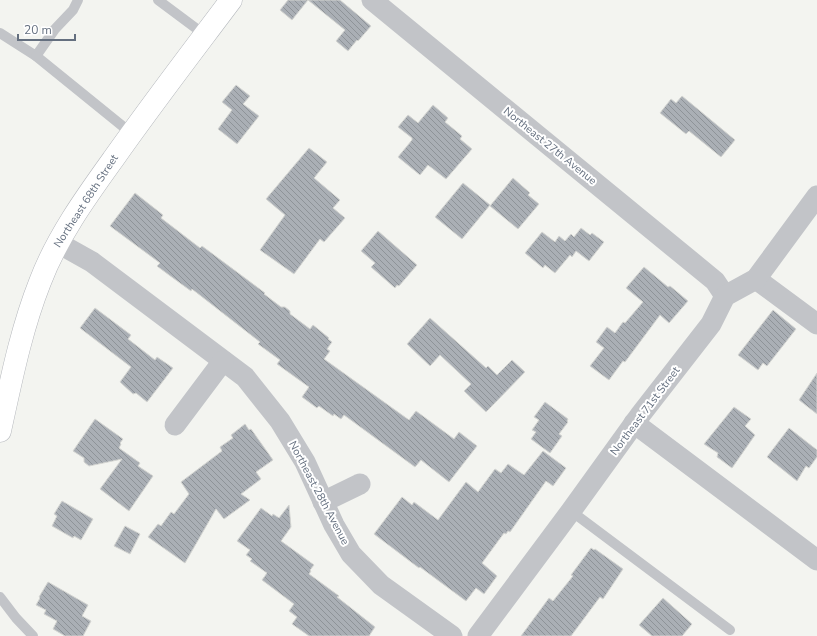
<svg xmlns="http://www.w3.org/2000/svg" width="817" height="636" viewBox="0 0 817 636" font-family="'Nunito Sans',sans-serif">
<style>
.building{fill:url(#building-back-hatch);stroke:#d4d5d2}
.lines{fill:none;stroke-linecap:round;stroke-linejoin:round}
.secondary-casing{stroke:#b4b7bc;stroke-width:23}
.lane{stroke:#c2c4c8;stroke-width:10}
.street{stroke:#c2c4c8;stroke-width:21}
.secondary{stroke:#fff;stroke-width:22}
.labels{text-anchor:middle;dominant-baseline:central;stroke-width:4;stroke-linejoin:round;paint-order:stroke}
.street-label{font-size:11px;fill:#646f7f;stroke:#fff}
</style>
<defs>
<pattern id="building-back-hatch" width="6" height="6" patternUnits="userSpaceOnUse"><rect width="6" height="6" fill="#aaafb5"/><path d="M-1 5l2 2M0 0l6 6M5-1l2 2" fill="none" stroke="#8e9398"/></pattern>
</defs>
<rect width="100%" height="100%" fill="#f3f4f0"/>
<!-- building -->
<g class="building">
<polygon points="288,0 308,0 292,20 280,10"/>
<polygon points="308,0 340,0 371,26 358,41 357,40 348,51 336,41 345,30"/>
<polygon points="236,85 250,96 243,104 259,116 237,144 218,129 232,110 222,102"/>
<polygon points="682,96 735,140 721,157 689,131 686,134 660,113 671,99 676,103"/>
<polygon points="433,105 448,118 445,122 462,136 460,139 472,149 446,179 428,165 420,175 398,157 412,140 412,138 398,127 408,115 418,123"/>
<polygon points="309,148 327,162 314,178 340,200 333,208 345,218 324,242 320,239 294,274 260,250 285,215 266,199"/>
<polygon points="513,178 530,193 528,195 539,204 518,229 490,206"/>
<polygon points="463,183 490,205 462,239 435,217"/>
<polygon points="135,193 163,215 161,218 200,248 202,246 265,293 264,294 281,307 285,307 290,311 290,314 310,329 313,325 329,338 328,339 332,342 327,349 330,351 324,359 409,420 416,411 454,439 459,432 477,446 449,482 421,460 415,467 344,415 341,419 334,414 333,416 319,406 317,408 302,397 309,387 277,364 280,360 258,344 260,342 192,289 191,291 169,275 157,266 160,263 110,226"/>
<polygon points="581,228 590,235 592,233 604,242 589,261 576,251 572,257 570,255 555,273 545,265 543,268 525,253 542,232 555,242 559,236 565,241 571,234 574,237"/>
<polygon points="378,231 417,265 399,286 397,285 395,288 371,267 375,263 361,251"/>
<polygon points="644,267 668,287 670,286 688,301 669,323 660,315 625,362 623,361 609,380 590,366 604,348 596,342 607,327 615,333 623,322 625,323 643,302 626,288"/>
<polygon points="95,308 131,335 128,339 155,360 157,357 173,368 147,402 136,393 133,394 120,382 131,367 80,328"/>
<polygon points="773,310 796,329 767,366 763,363 758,370 738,355"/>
<polygon points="430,318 486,368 488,366 497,375 512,360 525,372 486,412 464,391 471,384 440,355 430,366 407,344"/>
<polygon points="817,373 817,414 799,400"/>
<polygon points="545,402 568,419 567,421 568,422 559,434 562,436 550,453 531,439 536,432 532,430 539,420 534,417"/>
<polygon points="734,407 751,419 745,426 755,435 732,468 717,457 718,453 704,444"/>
<polygon points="95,419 123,439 120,443 121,444 119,448 140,463 138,466 153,476 129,511 100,489 122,459 89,466 84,462 84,458 73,451"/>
<polygon points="245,424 249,430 251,429 273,460 256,472 261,479 241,494 250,500 224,519 216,509 185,563 148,537 158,524 161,526 171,512 174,514 189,494 181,482 222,451 220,447 233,438 231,435"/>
<polygon points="789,428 817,450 817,457 809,468 806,466 797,481 767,457"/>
<polygon points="543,451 566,468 553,486 546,481 510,532 508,531 506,534 504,533 482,563 497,576 484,594 476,588 466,601 420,567 419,568 374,534 402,497 412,505 414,502 438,520 466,482 478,492 495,469 501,473 508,464 524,475"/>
<polygon points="62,501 93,519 81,540 74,536 73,538 52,526 57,516 54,514"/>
<polygon points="289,505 291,527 281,541 314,565 310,570 311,571 309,574 339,596 337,597 375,627 369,636 309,636 292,624 297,617 289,611 294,604 262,580 267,573 250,561 252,559 246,555 250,550 237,541 261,508 272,516 273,514 279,518"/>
<polygon points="125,526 140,534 130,554 114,546"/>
<polygon points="591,548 594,550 595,549 623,569 603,599 600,597 571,636 521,636 549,598 553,601 573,576 571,575"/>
<polygon points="48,582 88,605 82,616 91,621 83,636 65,636 53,629 57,621 44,614 46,610 36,605 40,598 39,597"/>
<polygon points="663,598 692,624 682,636 652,636 639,625"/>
</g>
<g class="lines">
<!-- secondary casing -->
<g class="secondary-casing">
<path id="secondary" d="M0,431C11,381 21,330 40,282C57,237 86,197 114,158C152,104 192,52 231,0"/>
</g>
<!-- lane -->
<g class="lane">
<polyline points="158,0 205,35"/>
<polyline points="0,33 36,56 55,29 73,10 78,0"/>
<polyline points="36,56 131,133"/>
<polyline points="571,511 730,630"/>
<polyline points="0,597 16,618 33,636"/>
</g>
<!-- street -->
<g class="street">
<polyline points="372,0 715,281 725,296"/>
<polyline points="58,243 92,262 245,377 280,421 305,462 334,525 351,554 381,585 452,636"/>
<polyline points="756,279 817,324"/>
<polyline points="634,423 817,560"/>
<polyline points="175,425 223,361"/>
<polyline points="323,502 360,484"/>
<polyline points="478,636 571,511 641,414 711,324 725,296 756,279 817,196"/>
</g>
<!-- secondary -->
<use href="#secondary" class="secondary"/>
</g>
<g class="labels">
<!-- street labels -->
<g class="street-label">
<text transform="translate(550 146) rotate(39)">Northeast 27th Avenue</text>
<text transform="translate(86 201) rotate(-57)">Northeast 68th Street</text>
<text transform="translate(645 411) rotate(-53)">Northeast 71st Street</text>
<text transform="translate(319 493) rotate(62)">Northeast 28th Avenue</text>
</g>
</g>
<!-- scale -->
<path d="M18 34v6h57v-6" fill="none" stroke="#646f7f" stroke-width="2"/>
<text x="24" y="34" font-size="12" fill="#646f7f" stroke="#ffffff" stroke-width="3" paint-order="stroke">20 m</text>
</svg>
